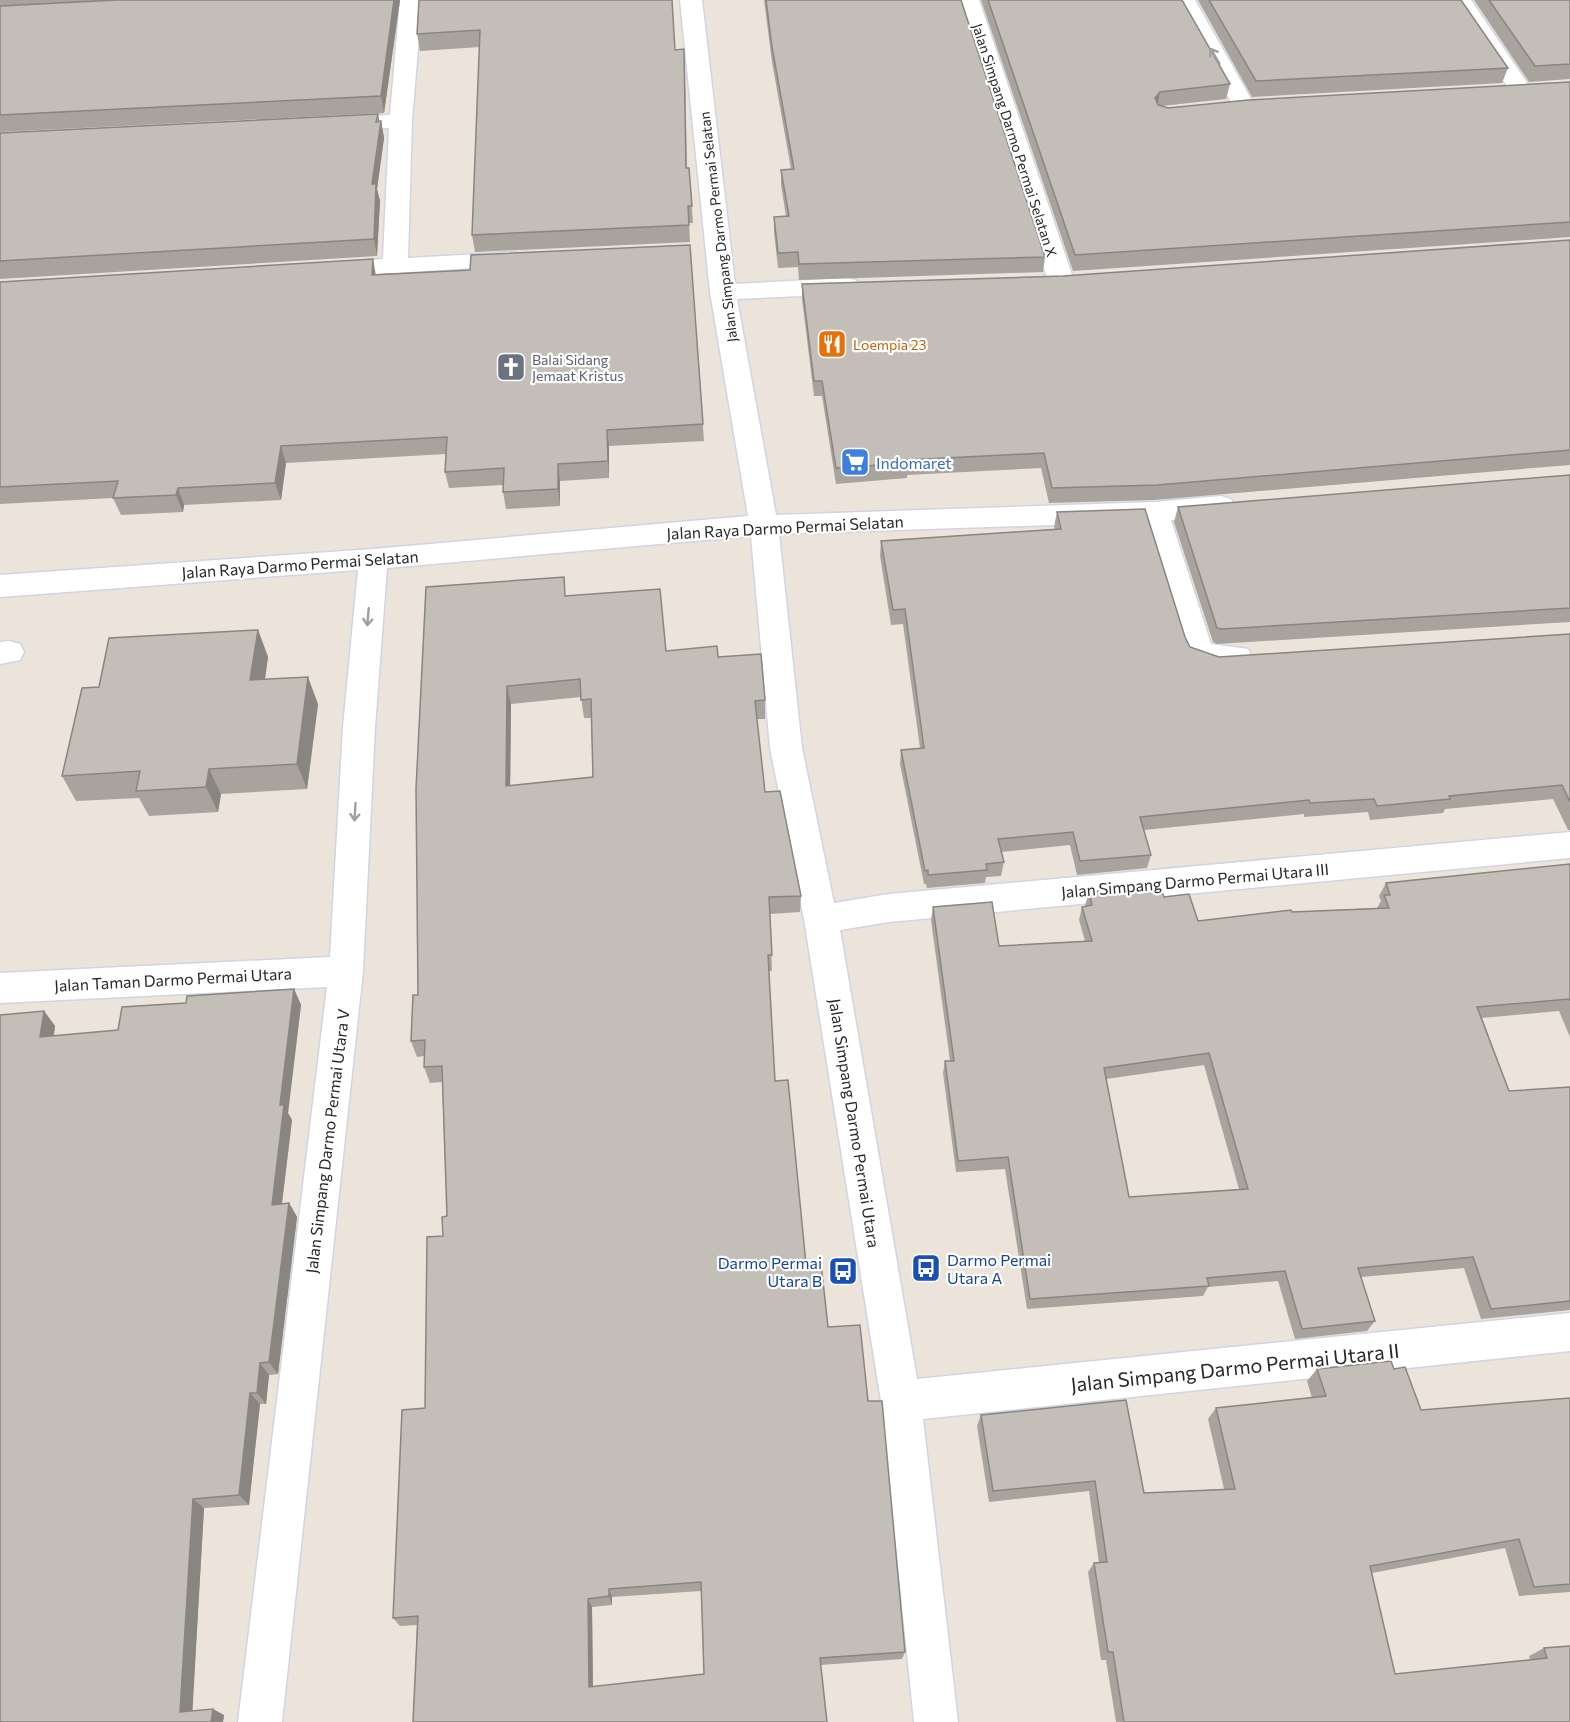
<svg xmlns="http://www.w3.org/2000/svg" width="1570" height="1722" viewBox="0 0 1570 1722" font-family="Commissioner,sans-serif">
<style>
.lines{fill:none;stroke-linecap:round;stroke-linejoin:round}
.minor-casing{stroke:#d0d4e3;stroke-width:3}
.minor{fill:#fff;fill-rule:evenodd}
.wall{fill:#a9a39e;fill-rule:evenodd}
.shaded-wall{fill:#898581}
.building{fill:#c4beb8;stroke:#898581;stroke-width:1.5;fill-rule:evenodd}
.oneway{stroke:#9f9f9f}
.labels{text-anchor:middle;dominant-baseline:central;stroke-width:4.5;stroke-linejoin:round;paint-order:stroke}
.far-street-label{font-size:14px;fill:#292929;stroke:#fff}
.far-food-label{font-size:14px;fill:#c56008;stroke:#fff;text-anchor:start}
.far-worship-label{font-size:14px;fill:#5b616d;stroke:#fff;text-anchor:start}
.shop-label{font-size:16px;fill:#366cbe;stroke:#fff;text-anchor:start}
.street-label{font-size:16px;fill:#292929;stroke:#fff}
.transit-label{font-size:16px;fill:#164399;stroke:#fff;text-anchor:start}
.near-street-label{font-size:20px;fill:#292929;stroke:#fff}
</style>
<rect width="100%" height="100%" fill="#ece4db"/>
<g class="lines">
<!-- minor casing -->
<g class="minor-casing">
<g id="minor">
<polygon points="400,0 422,0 412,121 408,258 515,252 524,255 527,260 524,265 330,277 321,274 318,269 321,264 383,259 389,128 337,131 329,129 326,124 329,119 337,117 390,115"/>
<path d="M680,0H702L735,284L847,278L856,280L860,286L856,292L847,294L737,299L776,515L1154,502L1221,496L1231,499L1235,506L1231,513L1171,520L1211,644L1248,649L1252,657L1248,665C1225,672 1208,668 1187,659L1143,522L779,534L802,748L834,903L889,894L1570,832V858L889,922L840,930L917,1379L1570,1313V1351L923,1419L958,1722H914L881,1401L804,919L770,748L751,536L387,568L375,727L363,971L282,1722H238L327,987L0,1003V973L330,957L343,727L358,570L0,597V575L373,549L748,516L710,292Z"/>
<polygon points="957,0 979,0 1074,281 1070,287 1061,289 1052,287 1048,281"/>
<polygon points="1173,0 1195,0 1255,106 1252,111 1236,111"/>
<polygon points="1449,0 1471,0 1532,90 1529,95 1513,95"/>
<polygon points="9,641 20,644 24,652 20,660 0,664 0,642"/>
</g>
</g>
<!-- minor -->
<use href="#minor" class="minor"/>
</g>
<!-- wall -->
<g class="wall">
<polygon points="0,0 400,0 384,113 0,132"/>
<polygon points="419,0 675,50 685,69 687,168 689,168 693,223 689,223 690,242 475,252 472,235 480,47 420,51 417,34"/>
<polygon points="764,0 961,0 1045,257 1043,272 799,280 798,267 778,268 774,232 774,217 786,216 781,185 781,170 791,169 772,62"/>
<polygon points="981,0 1182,0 1230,84 1226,99 1162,106 1168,108 1570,82 1570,237 1073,271"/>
<polygon points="1198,0 1461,0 1508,68 1502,83 1252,97"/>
<polygon points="1474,0 1570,0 1570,79 1529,82"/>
<polygon points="381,121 384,138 377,189 380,201 377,256 0,279 0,133"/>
<polygon points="1570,240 1570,465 1154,500 1049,503 1041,468 907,475 907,478 836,484 822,396 814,396 802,299 802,284 1063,276"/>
<polygon points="690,245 704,441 609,446 609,478 560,481 560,506 506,509 503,492 503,485 449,488 445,472 446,454 286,463 281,500 184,505 183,512 121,515 113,498 0,504 0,282 376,274 470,270"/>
<polygon points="1570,475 1570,622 1217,644 1213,642 1174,522 1178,507"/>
<polygon points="1057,512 1185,637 1190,647 1219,657 1570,634 1570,830 1568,830 1553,799 1445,809 1443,813 1370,820 1368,812 1304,817 1304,814 1144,830 1151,855 1147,868 1077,875 1070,845 1001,852 1004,862 1001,876 986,877 985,883 927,888 926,884 924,884 900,764 901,750 920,748 903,624 891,625 880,556 881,541 1055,529 1054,527"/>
<path d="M567,596L666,651L718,657L765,700V719H757L765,792L801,896L800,912L770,914L772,971H769L775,1081L806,1264L828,1327L868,1401L905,1652L902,1659L821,1665L413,1722L417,1625L400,1626L393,1618L425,1408L443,1236L447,1216L442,1082L430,1083L424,1067V1056L417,1057L411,1041L418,995L416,789ZM581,697L584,718H591L593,777L510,786L511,704ZM701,1591L704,1674L593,1687L592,1607L612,1605V1597Z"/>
<polygon points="258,630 268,657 265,679 318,704 307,789 221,794 218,812 149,816 139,798 76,801 62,776"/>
<path d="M1570,864V1037L1559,1011L1482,1018L1509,1091L1570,1087V1310L1481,1319L1464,1268L1361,1277L1375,1321L1367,1331L1295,1339L1278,1281L1208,1287L1203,1296L1027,1309L1005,1169L956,1172L943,1073L945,1061H950L931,920L933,907L999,946L1085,941L1079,920L1082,907L1085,906L1089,892L1164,897L1198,921L1292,912L1377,908L1381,901L1379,896L1386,883ZM1204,1065L1239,1189L1129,1197L1106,1079Z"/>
<polygon points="294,989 301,1005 288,1113 292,1120 282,1204 289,1203 297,1217 278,1374 269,1375 266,1404 260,1404 249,1505 204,1508 192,1711 224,1715 223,1722 0,1722 44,1011 55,1026 54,1036 118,1030 186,1003"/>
<polygon points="1317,1369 1394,1369 1421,1410 1570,1398 1570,1592 1519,1596 1505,1548 1372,1573 1395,1674 1530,1660 1529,1656 1544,1648 1570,1722 1116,1722 1106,1660 1101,1660 1088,1572 1094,1563 1099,1563 1089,1491 989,1502 977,1426 981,1415 1144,1493 1224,1489 1208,1419 1216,1408 1312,1398 1307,1381"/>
</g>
<!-- shaded-wall -->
<g class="shaded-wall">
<polygon points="394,0 400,0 384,113 381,96"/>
<polygon points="1160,92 1157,107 1155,98"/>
<polygon points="378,114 380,125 381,121 384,138 377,189 380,201 377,256 374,239 372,184"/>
<polygon points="373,259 376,276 372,275"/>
<polygon points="607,430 609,446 609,478 608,461"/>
<polygon points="281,446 286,463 281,500 275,483"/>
<polygon points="558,464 560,481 560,506 558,489"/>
<polygon points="178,488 184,505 183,512 176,495"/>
<polygon points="258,630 268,657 261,706 250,680"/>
<polygon points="308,677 318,704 307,789 297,764"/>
<polygon points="507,686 511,704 510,804 506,786"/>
<polygon points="209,769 221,794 218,812 206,787"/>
<polygon points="294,989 301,1005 288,1113 292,1120 280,1218 272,1205 280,1105"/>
<polygon points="44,1011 55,1026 51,1053 40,1037"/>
<polygon points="289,1203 297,1217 278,1374 269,1362"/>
<polygon points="260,1363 269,1375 266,1404 257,1393"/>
<polygon points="250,1393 260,1404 249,1505 239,1495"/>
<polygon points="193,1499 204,1508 192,1719 180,1712"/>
<polygon points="609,1589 612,1597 612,1605 609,1596"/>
<polygon points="588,1599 592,1607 593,1694 589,1687"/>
<polygon points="213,1709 224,1715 223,1722 211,1722"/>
</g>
<!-- building -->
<g class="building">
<polygon points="117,0 394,0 381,96 0,115 0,6"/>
<polygon points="419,0 672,0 675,50 684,49 684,53 686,168 689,168 692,206 688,206 689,225 472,235 480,30 417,34"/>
<polygon points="766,0 961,0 1045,257 799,264 798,252 778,253 774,217 789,216 781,170 794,169 772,47"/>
<polygon points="988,0 1182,0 1230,84 1160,92 1155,98 1158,105 1168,108 1248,100 1570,82 1570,222 1075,255"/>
<polygon points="1209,0 1461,0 1508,68 1256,81"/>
<polygon points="1489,0 1570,0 1570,64 1535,66"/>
<polygon points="378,114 376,122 381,121 372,184 376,184 374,239 0,261 0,133"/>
<polygon points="1570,240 1570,450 1157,485 1052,488 1044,453 907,460 908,463 836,468 822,381 814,381 802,284 1063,276"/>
<polygon points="690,245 703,424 607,430 608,461 558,464 558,489 503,492 504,468 445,472 447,437 281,446 275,483 178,488 176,495 113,498 118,481 0,487 0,282 373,259 372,275 470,270 471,255"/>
<polygon points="1570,475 1570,608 1222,629 1217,628 1178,507"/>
<polygon points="1145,509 1185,637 1190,647 1219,657 1570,634 1570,802 1562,785 1449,796 1450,799 1377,806 1374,799 1310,803 1309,800 1140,817 1151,855 1080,861 1073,832 998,839 1004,862 986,864 987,870 928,875 928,870 925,871 901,750 924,748 905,609 893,610 881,541 1061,529 1057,512"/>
<path d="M564,577L565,596L660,589L666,651L717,646L718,657L761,654L765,700L755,701L765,792L780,791L801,896L769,897L772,955H768L775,1081L788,1080L806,1264L821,1263L828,1327L860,1325L868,1401H882L905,1652L820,1658L827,1722H413L418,1616L393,1618L402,1410L425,1408L427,1237L443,1236L442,1217L447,1216L442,1066L424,1067L425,1040L411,1041L413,995H418L416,789L426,587ZM580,679L581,700L591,699L593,777L506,786L507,686ZM701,1582L704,1674L589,1687L588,1599L609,1596V1589Z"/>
<polygon points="258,630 250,680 308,677 297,764 209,769 206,787 136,791 140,771 62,776 82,688 99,687 109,638"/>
<path d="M1570,864V1001L1569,999L1477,1007L1509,1091L1570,1087V1301L1491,1309L1473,1257L1358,1268L1375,1321L1302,1329L1285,1271L1207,1278L1209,1286L1030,1299L1008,1157L958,1161L945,1061H954L933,907L992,902L999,946L1092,941L1082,907L1092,905L1089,892L1160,886L1164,897L1189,894L1198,921L1291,910L1292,912L1389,908L1384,895H1390L1386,883ZM1209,1053L1248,1189L1129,1197L1104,1068Z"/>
<polygon points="294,989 280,1105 284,1105 272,1205 289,1203 269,1362 260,1363 257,1393 250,1393 239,1495 193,1499 180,1712 213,1709 211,1722 0,1722 0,1015 44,1011 40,1037 118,1030 122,1007 186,1003 187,996"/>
<polygon points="1391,1361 1394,1369 1405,1367 1421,1410 1570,1398 1570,1584 1534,1587 1519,1539 1370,1566 1395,1674 1547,1658 1544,1648 1570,1646 1570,1722 1124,1722 1113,1652 1108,1652 1094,1563 1107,1562 1095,1481 993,1491 981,1415 1126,1400 1144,1493 1235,1489 1216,1408 1326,1396 1317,1369"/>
</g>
<!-- one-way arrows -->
<defs><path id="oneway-shaft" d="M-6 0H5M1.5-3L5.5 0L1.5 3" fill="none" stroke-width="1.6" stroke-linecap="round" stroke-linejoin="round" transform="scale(1.5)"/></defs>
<g class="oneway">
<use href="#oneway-shaft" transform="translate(1215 56) rotate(-120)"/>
<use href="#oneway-shaft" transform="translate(368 617) rotate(95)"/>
<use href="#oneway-shaft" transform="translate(355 812) rotate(93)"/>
</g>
<!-- icons -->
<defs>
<g id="restaurant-square" transform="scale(1.5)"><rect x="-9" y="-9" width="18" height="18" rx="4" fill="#e8710a" stroke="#fff"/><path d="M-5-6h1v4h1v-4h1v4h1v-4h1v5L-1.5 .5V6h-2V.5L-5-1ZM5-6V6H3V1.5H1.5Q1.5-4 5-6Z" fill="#fff"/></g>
<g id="church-square" transform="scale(1.5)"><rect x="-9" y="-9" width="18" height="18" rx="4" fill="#6b7280" stroke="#fff"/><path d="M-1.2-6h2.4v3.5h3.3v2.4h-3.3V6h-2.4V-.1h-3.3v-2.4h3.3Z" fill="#fff"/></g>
<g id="supermarket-square" transform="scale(1.5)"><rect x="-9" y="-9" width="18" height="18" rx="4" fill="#3f7fe0" stroke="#fff"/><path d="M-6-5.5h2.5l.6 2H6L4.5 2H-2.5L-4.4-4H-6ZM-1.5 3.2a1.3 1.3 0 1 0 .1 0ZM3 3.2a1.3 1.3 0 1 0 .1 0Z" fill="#fff"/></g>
<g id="bus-square" transform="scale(1.5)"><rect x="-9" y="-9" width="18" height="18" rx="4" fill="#1a4fb4" stroke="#fff"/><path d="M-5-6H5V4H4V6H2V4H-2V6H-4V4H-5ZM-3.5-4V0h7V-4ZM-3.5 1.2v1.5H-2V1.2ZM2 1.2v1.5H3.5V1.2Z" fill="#fff"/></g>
</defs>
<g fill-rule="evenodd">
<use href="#restaurant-square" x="832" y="344"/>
<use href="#church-square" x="511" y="367"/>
<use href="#supermarket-square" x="855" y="462"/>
<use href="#bus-square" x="926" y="1268"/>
<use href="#bus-square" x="843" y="1271"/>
</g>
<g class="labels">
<!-- far-street labels -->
<g class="far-street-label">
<text transform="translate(1015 140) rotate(72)">Jalan Simpang Darmo Permai Selatan X</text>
<text transform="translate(718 227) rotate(-97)">Jalan Simpang Darmo Permai Selatan</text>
</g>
<!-- far-food labels -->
<g class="far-food-label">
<text x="853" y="344">Loempia 23</text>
</g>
<!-- far-worship labels -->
<g class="far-worship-label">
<text x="532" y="359">Balai Sidang<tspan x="532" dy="16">Jemaat Kristus</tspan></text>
</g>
<!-- shop labels -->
<g class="shop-label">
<text x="876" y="462">Indomaret</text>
</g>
<!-- street labels -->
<g class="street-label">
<text transform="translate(785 527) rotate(-3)">Jalan Raya Darmo Permai Selatan</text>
<text transform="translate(300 564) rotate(-4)">Jalan Raya Darmo Permai Selatan</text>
<text transform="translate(1195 880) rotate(-5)">Jalan Simpang Darmo Permai Utara III</text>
<text transform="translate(173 979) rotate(-3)">Jalan Taman Darmo Permai Utara</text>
<text transform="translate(855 1123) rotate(81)">Jalan Simpang Darmo Permai Utara</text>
<text transform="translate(327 1141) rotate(-83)">Jalan Simpang Darmo Permai Utara V</text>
</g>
<!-- transit labels -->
<g class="transit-label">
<text x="947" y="1259">Darmo Permai<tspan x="947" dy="18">Utara A</tspan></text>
<text x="822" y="1262" text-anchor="end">Darmo Permai<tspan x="822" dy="18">Utara B</tspan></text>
</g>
<!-- near-street labels -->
<g class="near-street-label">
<text transform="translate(1235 1367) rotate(-6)">Jalan Simpang Darmo Permai Utara II</text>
</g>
</g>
</svg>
